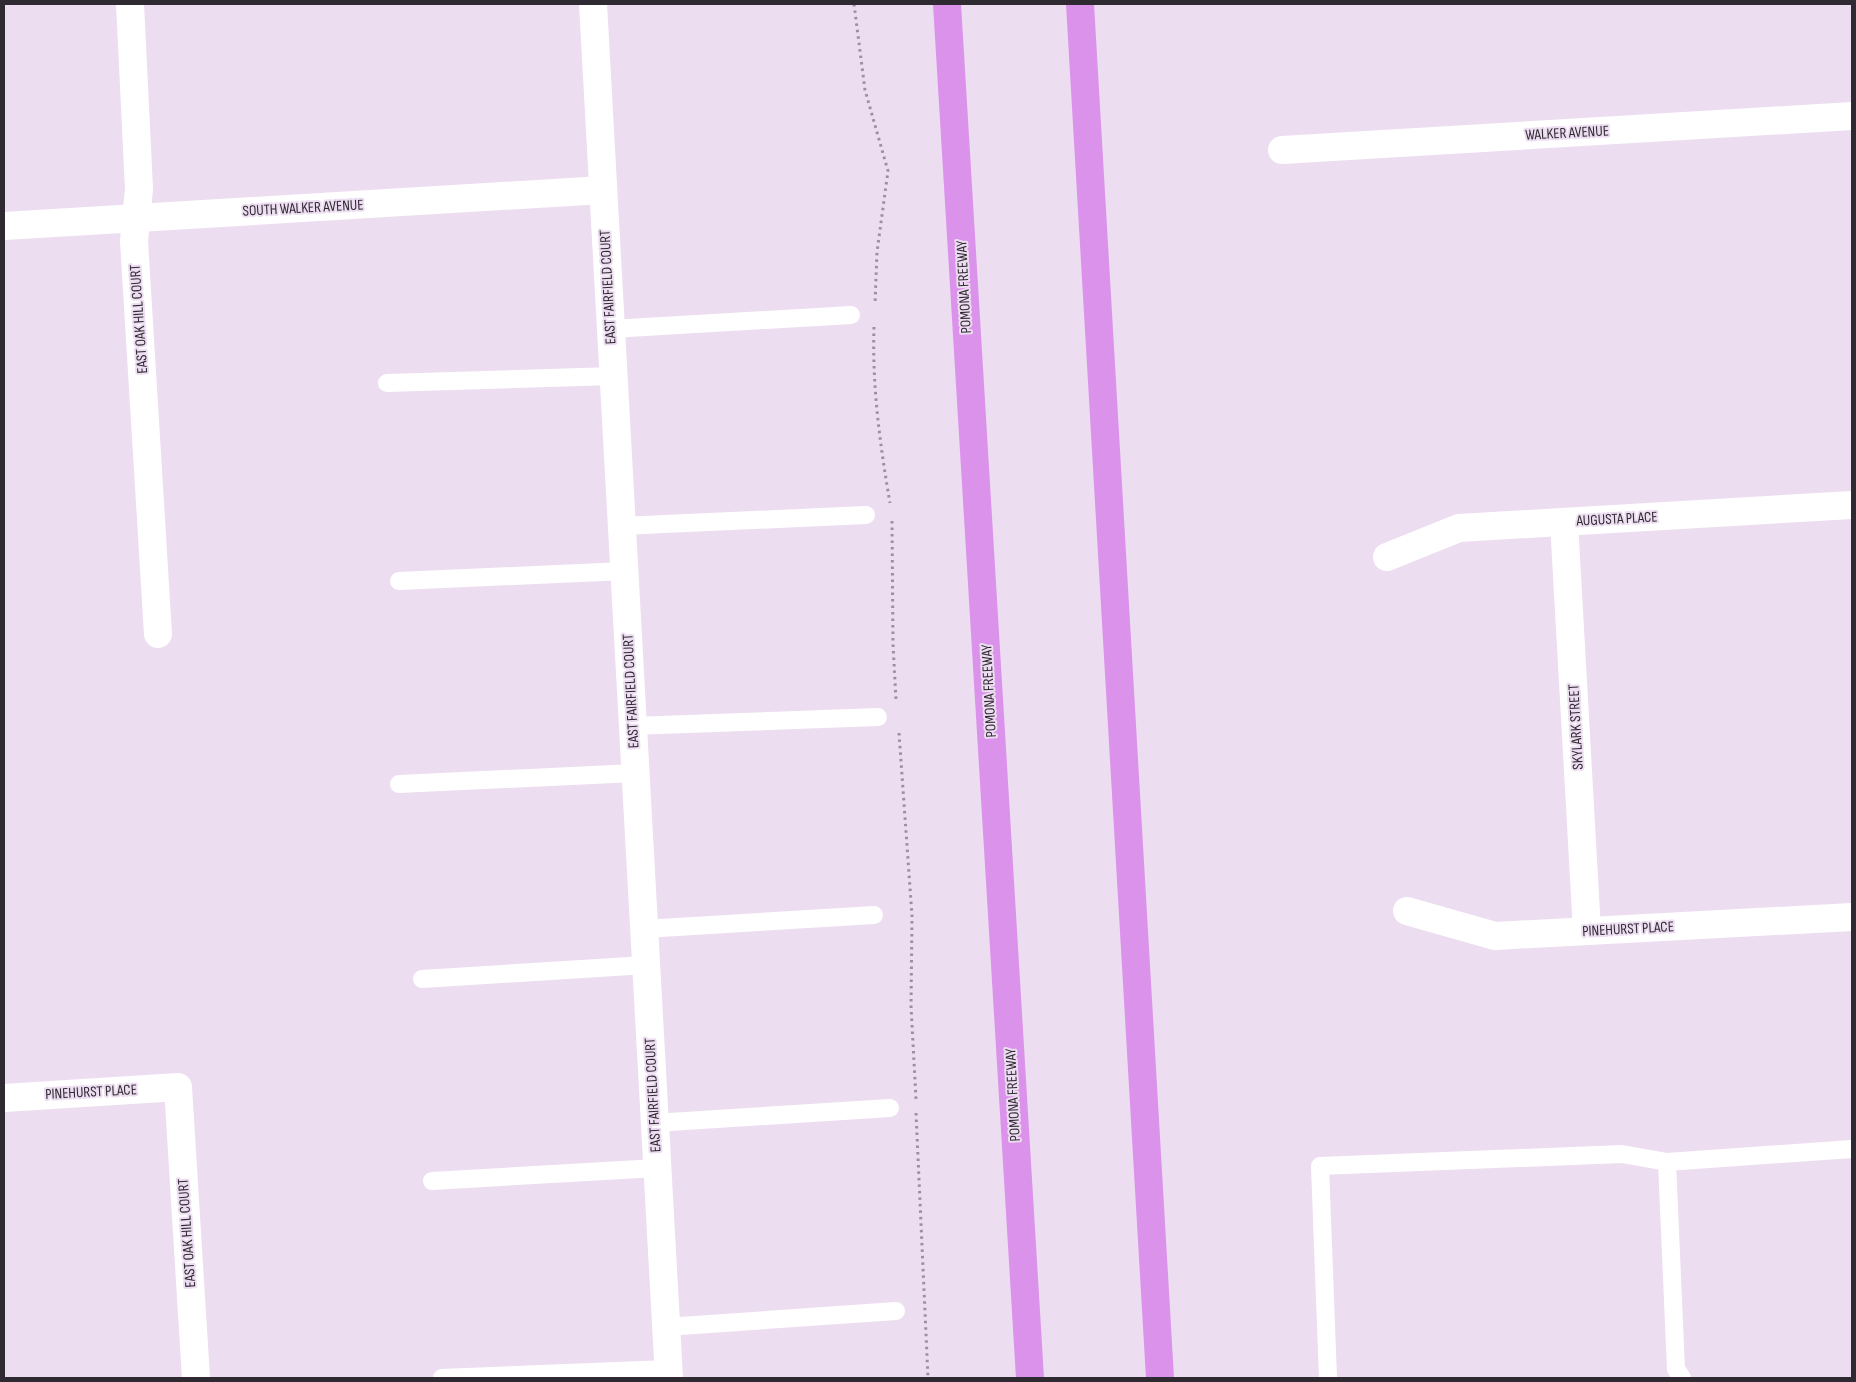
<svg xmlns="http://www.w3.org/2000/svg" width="1856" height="1382" viewBox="0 0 1856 1382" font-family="'Sofia Sans Condensed',sans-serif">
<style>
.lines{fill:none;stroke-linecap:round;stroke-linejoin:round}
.path{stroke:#9c909f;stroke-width:3;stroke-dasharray:2.5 4;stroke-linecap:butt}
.service{stroke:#fff;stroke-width:18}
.minor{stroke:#fff;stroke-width:28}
.motorway{stroke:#db92eb;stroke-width:28}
.labels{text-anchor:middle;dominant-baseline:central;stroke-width:4;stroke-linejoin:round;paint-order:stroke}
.street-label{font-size:15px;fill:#2f2931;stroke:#edddf1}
</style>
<rect width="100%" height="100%" fill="#edddf1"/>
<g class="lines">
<!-- path -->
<g class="path">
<polyline points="854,4 865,90 888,171 877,252 875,304"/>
<path d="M874,327C872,386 880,445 890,503"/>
<polyline points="892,521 893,644 896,700"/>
<polyline points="899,733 912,916 911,1006 916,1099"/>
<polyline points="916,1113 928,1378"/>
</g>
<!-- service -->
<g class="service">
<polyline points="611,329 851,315"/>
<polyline points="387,383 613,376"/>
<polyline points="621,526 866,515"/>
<polyline points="399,581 624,571"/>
<polyline points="632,726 878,717"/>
<polyline points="399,784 635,773"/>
<polyline points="644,929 874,915"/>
<polyline points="422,979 646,965"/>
<polyline points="654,1123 890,1108"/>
<polyline points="432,1181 657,1168"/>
<polyline points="666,1327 896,1311"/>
<polyline points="442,1378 668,1369"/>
<polyline points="1328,1378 1320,1166 1622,1154 1667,1162"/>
<polyline points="1682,1378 1676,1369 1667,1162 1852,1149"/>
</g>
<!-- minor -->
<g class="minor">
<polyline points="130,4 139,189 134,241 158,634"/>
<polyline points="593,4 669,1378"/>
<polyline points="1282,150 1852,116"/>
<polyline points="4,226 603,190"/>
<polyline points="1564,522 1587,931"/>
<polyline points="1387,557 1459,528 1852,505"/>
<polyline points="1407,911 1495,936 1852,917"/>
<polyline points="4,1098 178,1087 196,1378"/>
</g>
<!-- motorway -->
<g class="motorway">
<polyline points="947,4 1030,1378"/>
<polyline points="1080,4 1160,1378"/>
</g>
</g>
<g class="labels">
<!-- street labels -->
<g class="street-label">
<text transform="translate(1567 133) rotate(-3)">WALKER AVENUE</text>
<text transform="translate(303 208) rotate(-3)">SOUTH WALKER AVENUE</text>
<text transform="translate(608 287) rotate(-93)">EAST FAIRFIELD COURT</text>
<text transform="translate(964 287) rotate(-93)">POMONA FREEWAY</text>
<text transform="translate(139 319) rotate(-94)">EAST OAK HILL COURT</text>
<text transform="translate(1617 519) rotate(-3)">AUGUSTA PLACE</text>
<text transform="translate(631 691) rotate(-93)">EAST FAIRFIELD COURT</text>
<text transform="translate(989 691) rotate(-93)">POMONA FREEWAY</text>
<text transform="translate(1576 727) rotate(-93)">SKYLARK STREET</text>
<text transform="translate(1628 929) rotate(-3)">PINEHURST PLACE</text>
<text transform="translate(91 1092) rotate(-3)">PINEHURST PLACE</text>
<text transform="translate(653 1095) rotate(-93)">EAST FAIRFIELD COURT</text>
<text transform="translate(1013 1095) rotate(-93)">POMONA FREEWAY</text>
<text transform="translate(187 1233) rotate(-94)">EAST OAK HILL COURT</text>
</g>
</g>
<!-- border -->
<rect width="1856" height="1382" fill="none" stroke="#2f2931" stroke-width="10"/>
</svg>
